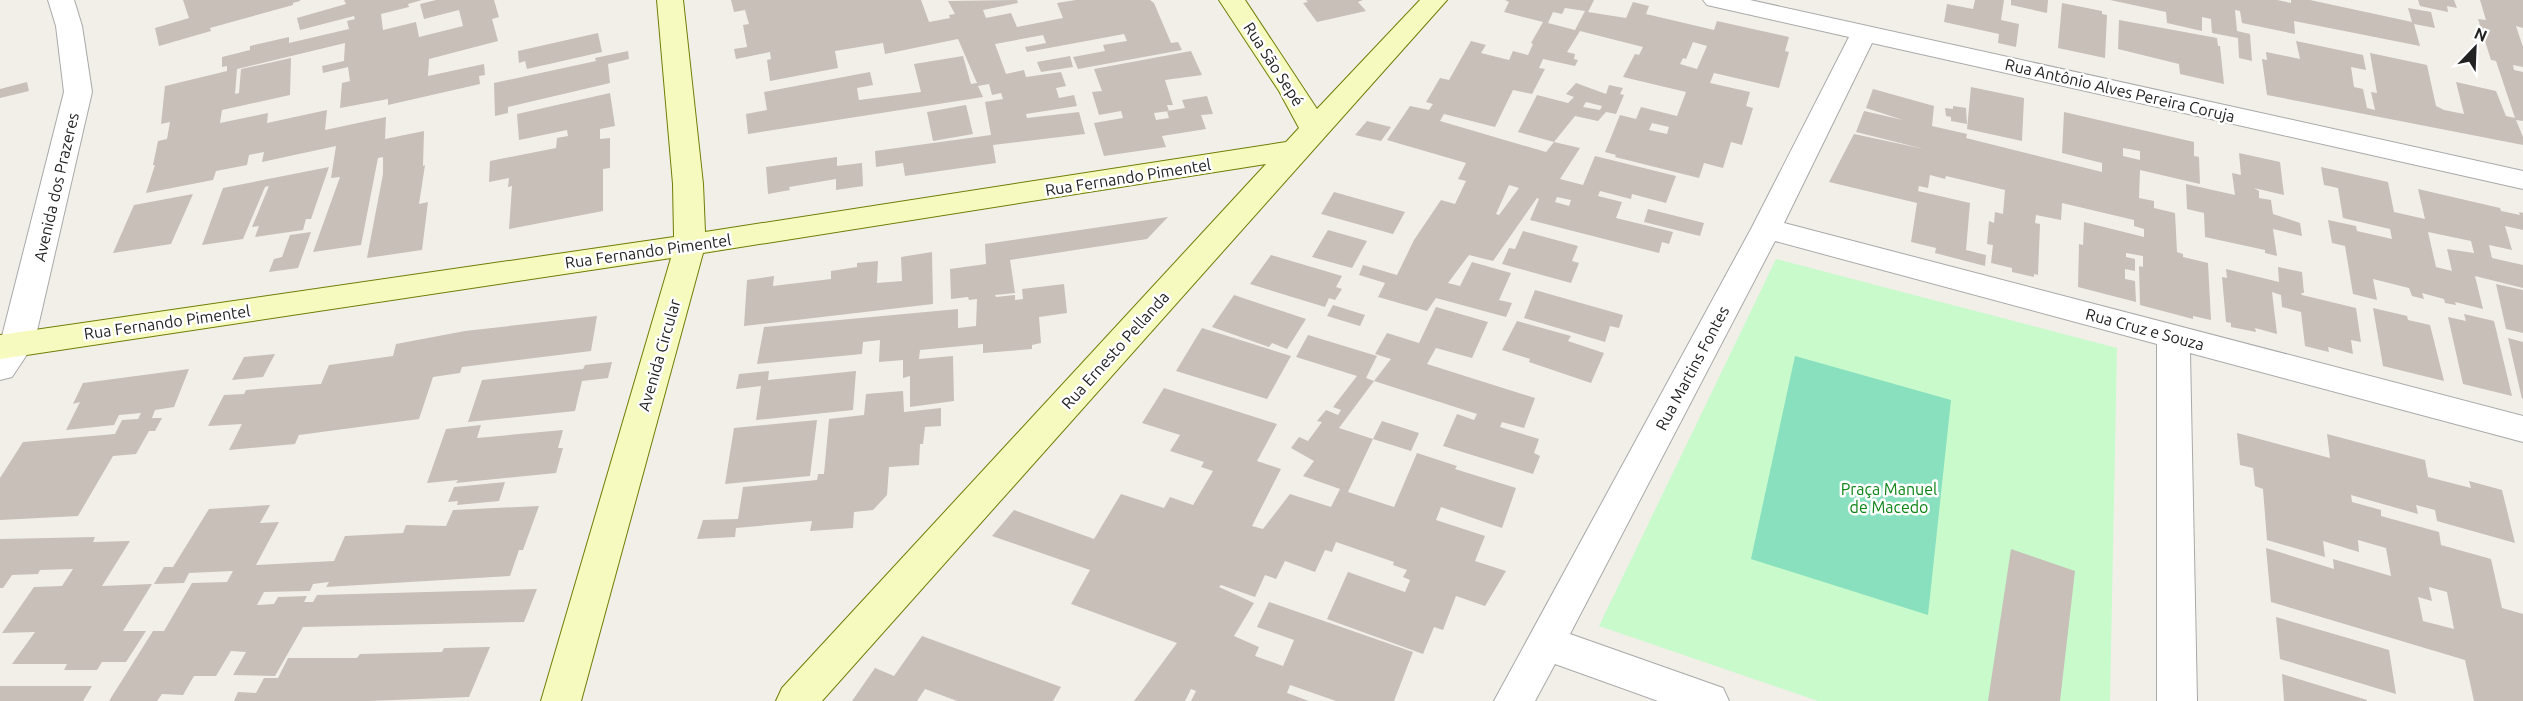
<svg xmlns="http://www.w3.org/2000/svg" width="2523" height="701" viewBox="0 0 2523 701" font-family="Ubuntu,sans-serif">
<style>
.park{fill:#c8facc}
.pitch{fill:#88e0be}
.building{fill:#c7bfb8;fill-rule:evenodd}
.lines{fill:none;stroke-linecap:round;stroke-linejoin:round}
.street-casing{stroke:#a9a9a9;stroke-width:2}
.secondary-casing{stroke:#707d05;stroke-width:2}
.street{fill:#fff;fill-rule:evenodd}
.secondary{fill:#f7fabf;fill-rule:evenodd}
.labels{text-anchor:middle;dominant-baseline:central;stroke-width:5;stroke-linejoin:round;paint-order:stroke}
.street-label{font-size:16px;fill:#222;stroke:#fff}
.park-label{font-size:16px;fill:#0c8416;stroke:#fff}
</style>
<rect width="100%" height="100%" fill="#f2efe9"/>
<!-- park -->
<polygon class="park" points="1776,259 2117,348 2110,701 1818,701 1599,626"/>
<!-- pitch -->
<polygon class="pitch" points="1795,356 1951,400 1928,615 1751,559"/>
<!-- building -->
<g class="building">
<polygon points="183,0 300,0 300,1 293,3 293,5 210,28 211,31 159,46 155,28 189,18"/>
<polygon points="344,0 422,0 408,4 409,7 381,14 383,30 416,22 419,37 463,26 459,10 424,19 420,4 436,0 494,0 499,17 492,19 498,41 429,59 428,76 484,64 485,75 479,76 480,84 388,105 388,99 340,108 342,83 350,81 348,67 323,73 322,66 344,61 345,43 237,69 235,94 239,93 241,69 291,58 290,95 222,110 220,123 268,113 267,123 327,110 325,130 386,117 385,139 424,131 423,166 425,165 419,204 428,202 422,250 367,258 383,174 383,157 378,158 361,245 313,252 340,177 331,178 336,146 262,162 264,152 249,155 247,165 216,171 213,180 146,193 155,165 153,165 158,141 167,139 170,122 161,124 165,86 227,71 227,66 222,67 222,57 250,50 250,46 289,37 289,43 349,29 347,21 355,19 354,16 300,30 297,18 346,4"/>
<polygon points="731,0 921,0 929,22 950,18 949,15 955,14 948,1 1017,0 1018,3 983,10 986,18 1011,13 1017,27 1063,18 1057,3 1076,0 1150,0 1154,3 1171,43 1178,42 1182,50 1078,69 1073,57 1105,51 1103,45 1127,41 1124,34 1027,52 1025,47 1046,43 1043,35 995,44 1006,74 1024,70 1026,77 1061,72 1066,86 1056,88 1059,98 1074,95 1077,106 1026,114 1027,118 1079,112 1085,134 993,145 996,163 905,176 903,163 876,167 875,151 991,135 985,102 1003,99 1001,93 992,95 989,84 978,86 983,97 748,134 746,114 767,110 764,92 870,72 873,85 857,88 859,100 921,92 914,64 963,56 971,84 977,83 958,39 885,54 883,43 835,51 838,68 770,81 767,60 771,59 770,52 736,59 734,49 747,47 743,25 749,24 745,10 734,12"/>
<polygon points="1306,0 1363,0 1358,2 1366,11 1317,22 1303,3 1308,2"/>
<path d="M1505,0H1594L1588,12L1626,18L1633,2L1649,6L1646,14L1714,30L1717,21L1789,37L1785,51L1789,52L1779,88L1714,73L1710,83L1750,92L1746,106L1753,108L1742,145L1731,142L1723,168L1704,163L1699,178L1615,157L1616,155L1605,152L1620,115L1636,119L1641,107L1677,116L1686,92L1623,77L1635,54L1639,55L1643,47L1580,31L1567,52L1575,54L1574,59L1578,60L1575,66L1543,59L1539,68L1545,69L1532,94L1513,90L1495,127L1444,114L1440,121L1546,152L1554,142L1580,148L1560,179L1583,185L1595,156L1676,176L1666,203L1632,194L1631,199L1600,191L1598,196L1622,202L1616,218L1673,232L1669,244L1662,242L1659,253L1530,220L1539,199L1537,198L1493,261L1469,255L1448,283L1460,286L1472,262L1511,273L1499,300L1512,303L1506,317L1436,298L1427,311L1378,297L1385,283L1359,275L1363,265L1397,275L1414,240L1441,200L1455,204L1466,181L1458,179L1466,163L1387,140L1410,106L1429,110L1433,104L1426,102L1440,78L1449,80L1471,41L1486,45L1481,53L1509,60L1513,51L1528,55L1533,44L1531,43L1543,22L1504,12L1509,2ZM1565,8L1585,11L1575,30L1548,23L1553,12L1562,14ZM1693,42L1707,46L1697,69L1680,64L1683,58L1686,59ZM1652,123L1669,127L1667,134L1649,130ZM1509,185L1519,188L1499,215L1496,214ZM1557,197L1571,200L1569,206L1555,202Z"/>
<polygon points="1975,0 2004,0 2001,20 2019,24 2016,47 1998,43 1999,34 1944,22 1947,4 1973,9"/>
<polygon points="2011,0 2048,0 2047,13 2011,5"/>
<polygon points="2110,0 2277,0 2291,3 2291,0 2310,0 2412,22 2408,8 2431,12 2435,28 2414,24 2420,46 2294,21 2295,34 2242,23 2240,11 2235,10 2237,31 2250,34 2252,61 2239,58 2238,38 2212,33 2211,19 2202,17 2202,31 2167,23 2166,12"/>
<polygon points="2418,0 2454,0 2457,8 2447,6 2448,12 2420,6"/>
<polygon points="2480,0 2523,0 2523,28 2516,26 2523,47 2523,67 2513,65 2514,70 2523,72 2523,121 2516,120 2523,137 2523,145 2267,95 2262,59 2267,60 2266,52 2300,59 2296,41 2363,55 2366,70 2351,67 2354,87 2363,89 2367,108 2375,110 2371,92 2377,93 2370,53 2427,65 2436,106 2444,110 2464,114 2456,82 2496,91 2506,116 2515,118 2496,61 2491,60 2478,19 2486,20"/>
<polygon points="2062,3 2102,11 2102,14 2107,15 2105,58 2058,48"/>
<polygon points="2119,20 2217,38 2218,46 2220,46 2224,84 2180,74 2179,64 2118,49"/>
<polygon points="598,33 602,52 527,69 525,61 519,63 518,51"/>
<polygon points="628,51 629,59 608,64 610,83 508,107 508,113 495,116 494,83 596,61 595,58"/>
<polygon points="1191,51 1202,75 1165,80 1173,105 1167,105 1169,111 1154,113 1156,120 1169,118 1167,111 1185,108 1182,100 1207,96 1213,114 1201,115 1206,129 1162,136 1166,147 1104,156 1094,123 1123,118 1121,111 1099,115 1092,92 1102,91 1094,69"/>
<polygon points="1070,56 1073,67 1041,72 1037,62"/>
<polygon points="27,82 29,91 0,98 0,89"/>
<path d="M1576,83L1606,94L1609,85L1623,88L1620,94L1624,95L1616,114L1606,112L1598,121L1575,116L1554,142L1518,132L1537,95L1568,103L1574,97L1566,94ZM1586,102L1602,106L1600,110L1583,107Z"/>
<polygon points="1971,87 2024,98 2022,141 1967,129"/>
<path d="M1873,89L1934,106L1932,126L1967,134L1966,138L2102,172V163L2062,153L2064,112L2194,142V156L2199,157L2200,184L2140,170L2139,198L2154,201V208L2175,213L2177,252L2183,254V257L2208,263L2211,320L2193,316V319L2140,305L2139,266L2143,267V256L2126,253V257L2135,259V271L2125,269V279L2135,281L2136,302L2078,287L2079,244L2083,245L2084,222L2144,237V229L2134,226V220L2062,203L2061,220L2036,215L2035,223L2040,224L2038,275L2034,274V277L2012,272V268L1991,263L1993,245L1987,244L1989,221L1994,223L1995,212L2003,214L2005,190L1946,176L1945,179L1930,175L1928,188L1919,186L1918,191L1970,203L1966,250L1986,255L1985,266L1935,253L1936,248L1911,242L1917,203L1829,182L1854,134L1924,149L1856,132L1864,111L1903,120L1866,108ZM2123,148L2140,151V160L2123,156Z"/>
<polygon points="610,93 615,126 600,129 600,139 610,138 610,168 603,169 603,211 509,229 512,186 508,187 509,178 489,182 490,161 556,148 557,138 568,136 567,130 519,140 517,114"/>
<polygon points="966,105 973,134 933,141 927,112"/>
<polygon points="1953,106 1966,108 1967,124 1951,121 1951,117 1946,116 1945,108 1953,109"/>
<polygon points="1367,121 1391,127 1381,141 1355,135"/>
<polygon points="2239,153 2280,162 2284,195 2254,188 2259,191 2259,198 2271,200 2273,214 2300,223 2302,236 2273,229 2277,256 2265,253 2265,250 2205,237 2204,213 2187,209 2186,184 2235,195 2232,173 2241,175"/>
<polygon points="837,157 837,166 862,163 863,186 836,190 836,179 789,187 790,190 768,194 766,167"/>
<polygon points="329,167 311,219 306,219 303,230 255,237 259,226 252,227 269,186 265,187 243,239 202,245 223,188"/>
<path d="M2321,167L2388,182L2394,212L2425,219L2418,189L2500,208L2501,211L2520,215L2519,212L2523,213V230L2505,226L2512,250L2489,245L2492,258L2523,265V288L2475,276L2483,309L2455,302L2456,305L2445,303L2444,299L2422,293L2424,299L2412,296L2409,288L2373,279L2377,300L2353,294L2345,246L2332,243L2328,220L2356,226L2357,231L2392,239L2390,229L2343,218L2338,188L2324,185ZM2428,232L2471,241L2474,253L2447,249L2452,271L2436,267Z"/>
<polygon points="1334,192 1405,212 1393,234 1321,214"/>
<polygon points="193,194 171,244 113,253 134,205"/>
<polygon points="1648,209 1704,223 1700,236 1644,222"/>
<polygon points="1168,217 1147,239 1010,260 1015,293 995,295 996,297 1015,295 1015,300 1023,299 1022,289 1064,284 1067,313 1039,317 1041,343 1032,345 1032,349 983,353 983,344 920,350 919,359 953,356 954,401 910,407 910,376 903,378 903,360 879,362 880,340 863,342 862,354 757,364 764,327 958,309 958,328 976,326 977,299 969,300 968,297 951,299 950,269 986,264 985,244"/>
<polygon points="1328,230 1367,241 1352,268 1312,257"/>
<polygon points="1523,231 1578,246 1572,261 1579,263 1571,283 1502,264 1509,248 1515,249"/>
<polygon points="311,232 298,268 269,272 274,259 282,257 290,235"/>
<polygon points="932,252 933,304 744,326 747,280 774,276 773,286 831,279 831,271 857,267 857,263 878,261 877,283 902,281 901,257"/>
<polygon points="1271,255 1342,276 1336,287 1342,289 1335,300 1329,298 1325,307 1250,284"/>
<polygon points="2278,267 2302,272 2304,293 2301,293 2302,295 2356,308 2361,342 2351,340 2353,354 2328,347 2329,352 2305,346 2301,312 2282,307 2281,295 2272,292 2277,334 2255,328 2256,332 2231,327 2231,323 2226,322 2222,277 2227,278 2226,269 2279,282"/>
<polygon points="2496,284 2523,290 2523,333 2506,329"/>
<polygon points="1535,290 1623,315 1619,328 1610,326 1605,342 1524,318"/>
<polygon points="1234,295 1306,319 1287,349 1272,343 1269,347 1212,327"/>
<polygon points="1333,305 1365,315 1360,326 1327,316"/>
<polygon points="1436,307 1488,322 1472,358 1436,348 1427,364 1535,398 1524,428 1502,422 1500,427 1539,439 1534,453 1540,456 1533,474 1443,446 1457,414 1474,420 1477,414 1374,381 1391,359 1375,354 1387,333 1419,343"/>
<polygon points="2373,308 2407,316 2408,320 2430,325 2444,381 2383,366"/>
<polygon points="2464,314 2494,321 2512,396 2463,384 2448,317 2466,321"/>
<polygon points="597,316 591,351 462,367 460,373 433,377 419,419 299,435 295,444 229,450 242,424 208,426 224,395 244,394 246,390 321,384 329,365 393,356 396,344 465,331"/>
<polygon points="1517,321 1571,336 1568,341 1604,353 1591,383 1529,362 1530,359 1502,350"/>
<polygon points="1202,328 1291,356 1267,399 1176,371"/>
<polygon points="1308,335 1377,356 1366,378 1374,381 1339,428 1373,439 1382,421 1419,433 1411,451 1373,439 1348,492 1394,507 1417,453 1457,466 1455,469 1516,488 1502,528 1441,507 1436,520 1485,536 1475,561 1506,571 1485,606 1456,596 1443,630 1434,627 1423,654 1327,619 1348,572 1405,592 1410,580 1403,577 1407,570 1393,565 1394,562 1336,542 1332,552 1325,550 1315,572 1285,561 1276,579 1265,575 1255,597 1221,585 1219,587 1254,603 1234,636 1259,647 1255,656 1283,666 1294,640 1257,627 1269,602 1413,652 1394,701 1336,701 1290,685 1287,693 1309,701 1191,701 1196,691 1191,689 1185,701 1134,701 1177,643 1071,604 1090,570 992,536 1014,510 1094,539 1121,494 1164,508 1170,497 1193,505 1213,471 1201,467 1204,462 1170,451 1180,435 1142,423 1164,388 1277,424 1257,461 1281,469 1252,526 1263,529 1290,494 1331,507 1340,489 1303,476 1314,461 1291,448 1299,437 1308,441 1322,422 1317,421 1326,410 1338,415 1341,410 1333,407 1357,376 1296,357"/>
<polygon points="2508,338 2523,342 2523,398 2522,399"/>
<polygon points="275,354 263,377 232,380 244,357"/>
<polygon points="612,362 608,378 582,381 575,411 468,422 482,380 583,369 585,365"/>
<polygon points="189,369 174,407 155,410 152,418 162,418 155,431 149,431 136,454 113,456 78,516 0,520 0,478 23,442 115,434 122,420 138,419 141,413 119,415 114,425 66,430 80,402 73,404 83,383"/>
<polygon points="769,371 768,380 856,371 853,410 756,420 761,386 736,389 739,374"/>
<polygon points="903,391 904,412 941,408 941,426 925,427 923,444 920,444 919,465 889,467 887,495 873,510 854,512 853,528 810,531 812,521 736,528 735,537 697,539 703,520 738,519 743,487 817,480 818,474 824,474 829,419 864,415 866,394"/>
<polygon points="817,420 810,476 725,484 734,428"/>
<polygon points="481,425 477,438 563,430 558,448 563,448 556,473 456,483 458,480 427,483 446,429"/>
<path d="M2237,433L2330,458L2327,434L2425,460L2428,477L2471,488L2469,481L2502,490L2515,543L2437,521L2435,510L2416,505L2418,514L2351,495L2352,502L2381,510V516L2439,532L2441,545L2491,559L2502,608L2523,614V701H2474L2465,660L2271,602L2266,548L2334,569L2333,559L2391,576L2386,548L2358,540L2359,552L2323,541L2325,557L2267,540L2263,489L2255,486L2253,468L2240,465ZM2429,587L2447,592L2454,629L2423,621L2418,597L2432,601Z"/>
<polygon points="505,482 499,501 457,505 458,501 448,502 454,487"/>
<polygon points="270,505 260,523 279,522 256,565 334,561 345,536 403,533 406,525 446,526 453,510 539,506 523,550 519,550 510,576 326,587 329,582 313,584 310,591 264,592 257,605 274,604 278,597 307,596 304,602 313,602 317,595 537,589 524,622 303,627 275,676 233,675 246,652 231,651 216,676 194,676 183,695 162,694 157,701 109,701 153,631 164,631 192,583 227,582 233,571 189,573 184,583 154,584 164,567 173,567 209,509"/>
<polygon points="95,537 93,542 130,541 102,586 152,584 123,631 146,631 126,662 102,662 97,670 64,670 67,664 12,664 35,632 2,633 34,587 62,586 73,569 40,570 38,574 12,575 3,588 0,588 0,539"/>
<polygon points="2011,549 2075,571 2060,701 1988,701"/>
<polygon points="2276,617 2389,650 2396,694 2280,659"/>
<polygon points="922,636 1061,687 1053,701 957,701 925,689 917,701 852,701 875,668 894,676"/>
<polygon points="490,647 469,697 369,701 234,701 238,692 256,693 264,678 278,678 288,658 357,658 360,654 442,652 444,648"/>
<polygon points="2282,674 2367,700 2367,701 2284,701"/>
<polygon points="0,686 92,686 83,701 0,701"/>
</g>
<g class="lines">
<!-- street casing -->
<g class="street-casing">
<g id="street">
<polygon points="48,0 74,0 82,26 92,92 34,344 12,377 0,380 0,344 64,92 56,26"/>
<polygon points="1703,0 1750,0 2523,171 2523,189 1872,43 1784,223 2523,416 2523,442 2190,353 2197,701 2157,701 2157,344 1775,241 1570,634 1723,688 1729,701 1658,701 1555,664 1535,701 1494,701 1751,229 1849,37 1707,5"/>
</g>
</g>
<!-- secondary casing -->
<g class="secondary-casing">
<polygon id="secondary" points="657,0 683,0 703,184 705,232 1286,142 1299,128 1279,91 1219,0 1245,0 1317,109 1420,0 1447,0 822,701 776,701 782,688 1266,164 703,253 581,701 541,701 671,258 0,359 0,335 674,237 673,184"/>
</g>
<!-- street -->
<use href="#street" class="street"/>
<!-- secondary -->
<use href="#secondary" class="secondary"/>
</g>
<g class="labels">
<!-- street labels -->
<g class="street-label">
<text transform="translate(1274 64) rotate(57)">Rua São Sepé</text>
<text transform="translate(2120 90) rotate(13)">Rua Antônio Alves Pereira Coruja</text>
<text transform="translate(1128 177) rotate(-9)">Rua Fernando Pimentel</text>
<text transform="translate(56 187) rotate(-77)">Avenida dos Prazeres</text>
<text transform="translate(648 251) rotate(-8)">Rua Fernando Pimentel</text>
<text transform="translate(167 322) rotate(-8)">Rua Fernando Pimentel</text>
<text transform="translate(2145 329) rotate(15)">Rua Cruz e Souza</text>
<text transform="translate(1115 350) rotate(-48)">Rua Ernesto Pellanda</text>
<text transform="translate(659 355) rotate(-74)">Avenida Circular</text>
<text transform="translate(1692 368) rotate(-62)">Rua Martins Fontes</text>
</g>
<!-- park labels -->
<g class="park-label">
<text x="1889" y="489">Praça Manuel<tspan x="1889" dy="18">de Macedo</tspan></text>
</g>
</g>
<!-- north arrow -->
<g transform="translate(2475 48) rotate(23)" stroke="#ffffff" stroke-width="4.5" paint-order="stroke">
<path d="M0-4.5L10 22L0 15L-10 22Z" fill="#222222"/>
<text y="-9" font-size="16" font-weight="bold" text-anchor="middle" fill="#222222">N</text>
</g>
</svg>
